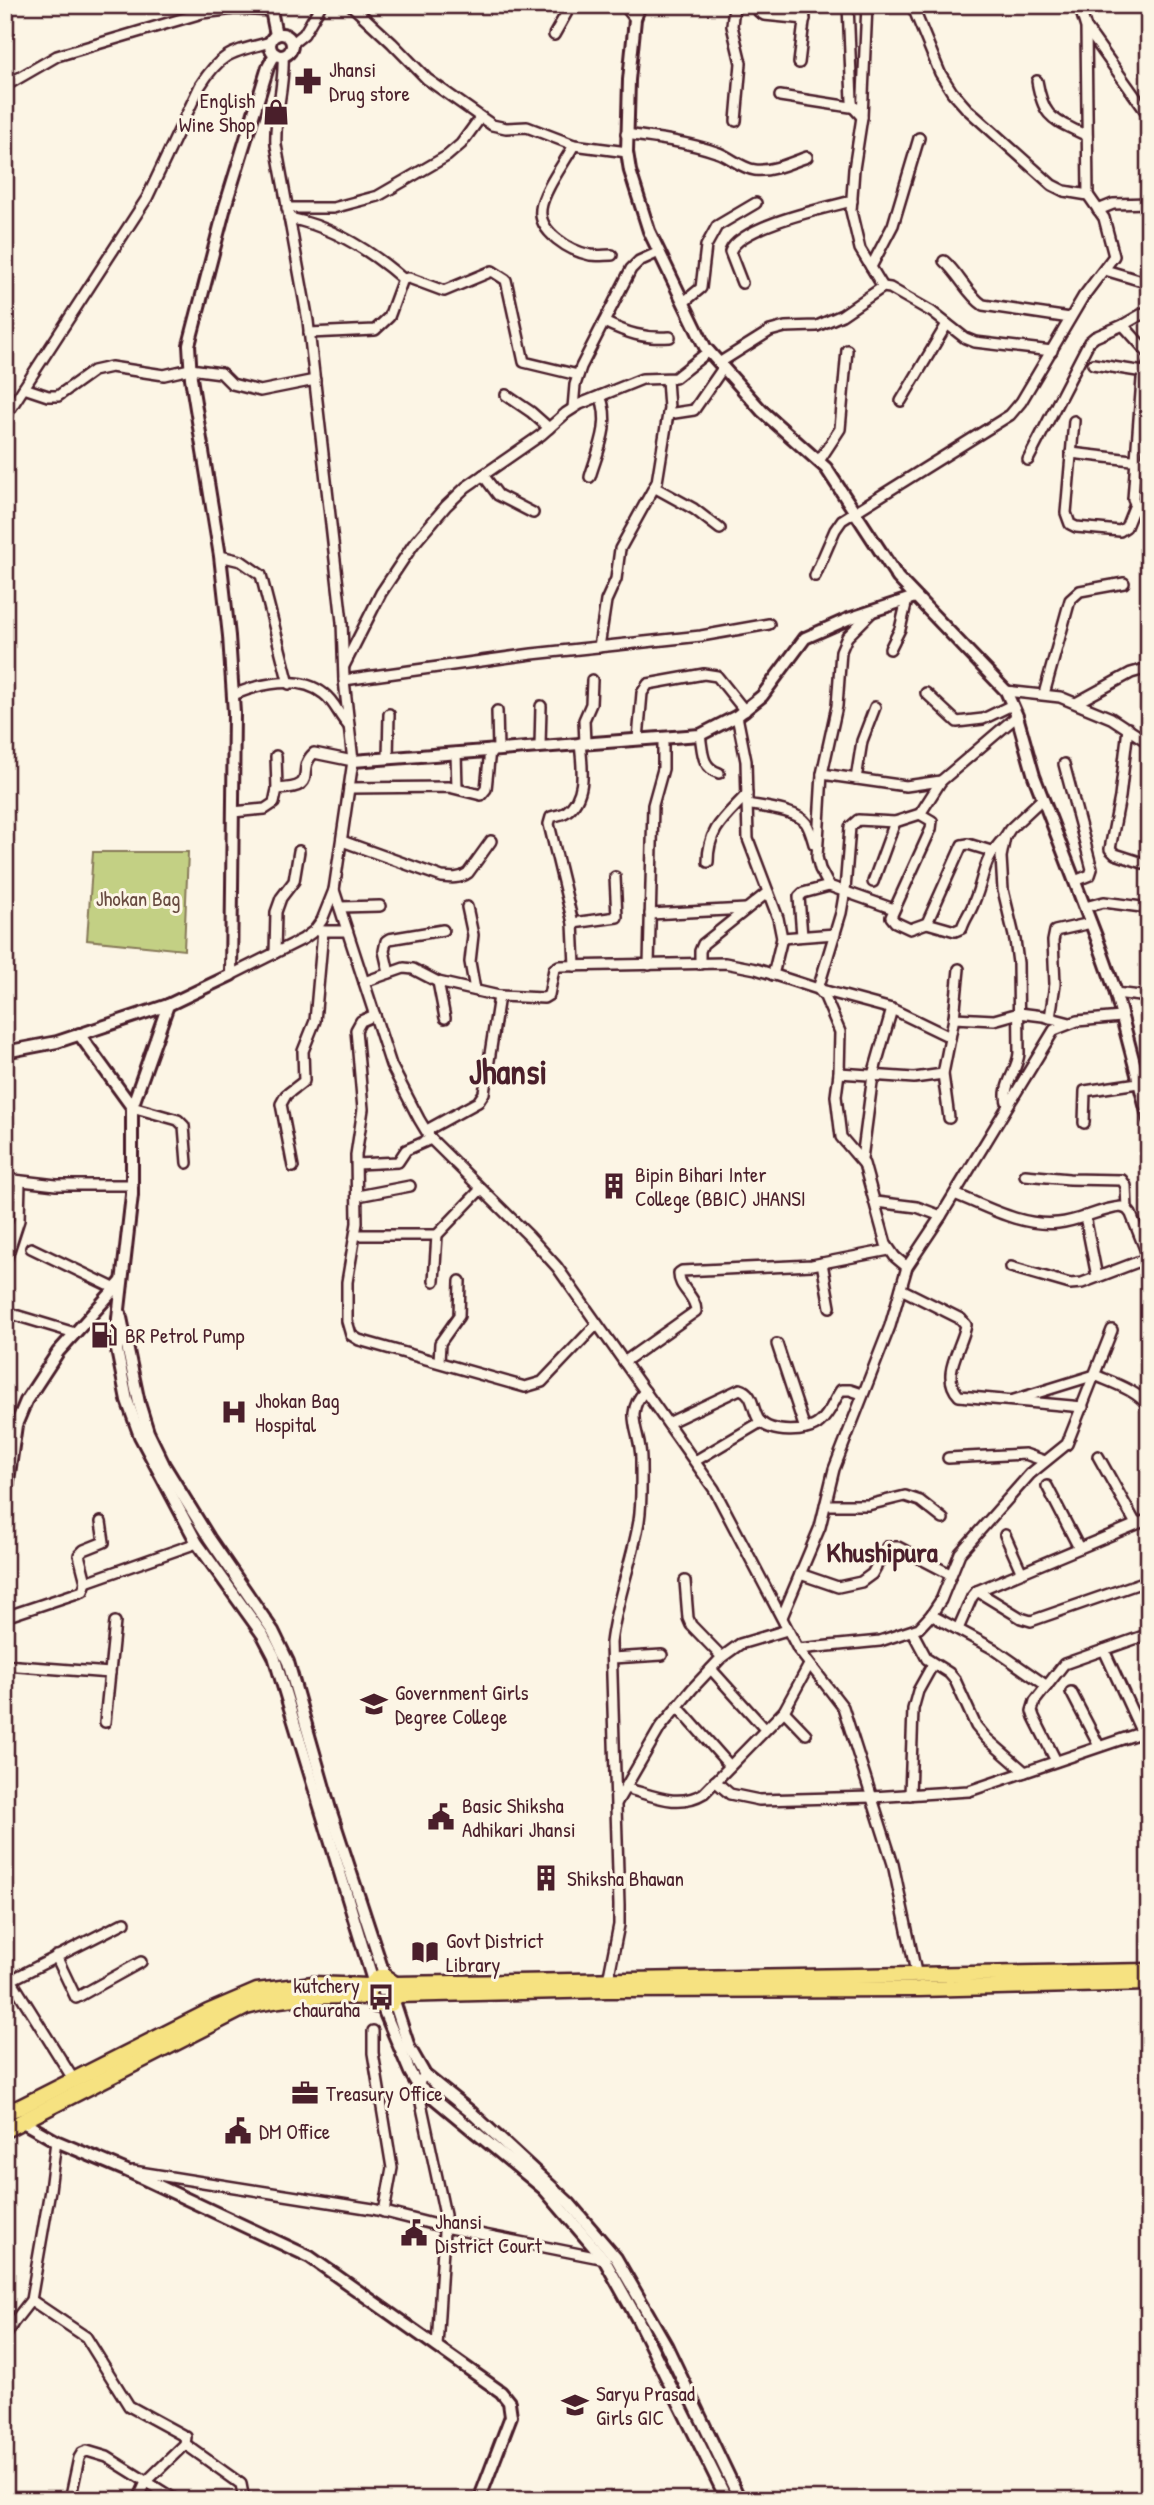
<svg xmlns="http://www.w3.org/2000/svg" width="1154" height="2505" viewBox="0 0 1154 2505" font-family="'Patrick Hand',sans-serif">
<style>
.green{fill:#c3d084;stroke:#867858;stroke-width:2}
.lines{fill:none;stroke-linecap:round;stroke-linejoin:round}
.minor-casing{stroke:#4a1f2b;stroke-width:14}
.tertiary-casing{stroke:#4a1f2b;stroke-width:16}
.primary-casing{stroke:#4a1f2b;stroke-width:19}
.minor{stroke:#fcf5e5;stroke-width:9}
.tertiary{stroke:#fcf5e5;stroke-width:10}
.primary{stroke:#f6e281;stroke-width:14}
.labels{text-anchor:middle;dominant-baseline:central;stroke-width:6;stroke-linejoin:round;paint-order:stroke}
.poi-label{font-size:21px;fill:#4a1f2b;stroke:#fcf5e5;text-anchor:start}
.park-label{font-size:21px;fill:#684b41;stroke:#fcf5e5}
.district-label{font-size:28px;font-weight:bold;fill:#4a1f2b;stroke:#fcf5e5}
.town-label{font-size:35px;font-weight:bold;fill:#4a1f2b;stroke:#fcf5e5}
</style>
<rect width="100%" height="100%" fill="#fcf5e5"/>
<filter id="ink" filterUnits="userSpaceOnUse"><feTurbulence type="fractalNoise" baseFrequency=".0143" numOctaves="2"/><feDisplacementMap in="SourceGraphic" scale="14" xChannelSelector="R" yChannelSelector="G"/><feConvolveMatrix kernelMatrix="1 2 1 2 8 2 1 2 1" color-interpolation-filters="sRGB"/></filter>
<g filter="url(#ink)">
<!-- green -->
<polygon class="green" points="93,852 188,852 184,950 87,940"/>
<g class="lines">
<!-- minor casing -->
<g class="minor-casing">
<g id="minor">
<polyline points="351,5 392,43 427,79 492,125 506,128 527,127 574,145 627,152"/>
<polyline points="624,5 635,19"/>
<polyline points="734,5 732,26 741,63 736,121"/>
<polyline points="759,5 759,12 764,15 805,19"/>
<polyline points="848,5 852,101 853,107 862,117"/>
<polyline points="867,5 862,117 854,169 851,211 860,249 883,287"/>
<polyline points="912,5 940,73 952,92 967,109 1052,185 1064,191 1088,195"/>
<polyline points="1087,29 1149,116"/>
<polyline points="554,35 571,5"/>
<polyline points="293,43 304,34 321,5"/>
<polyline points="799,63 806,5"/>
<path d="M1037,81C1044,121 1054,119 1087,136"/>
<polyline points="5,86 57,56 202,13 235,9 271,11"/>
<polyline points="780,96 857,108"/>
<path d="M626,134C656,138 687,142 716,152C730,156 740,168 755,170C772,172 792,162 807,157"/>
<path d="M574,145C565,162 543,191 541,209C538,232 570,251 590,255C597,256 605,255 612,255"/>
<polyline points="287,208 333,208 378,196 447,156 461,144 480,118"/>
<polyline points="1098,210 1113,204 1149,203"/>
<path d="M289,218C333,227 370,250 403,279L409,278L444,291L492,271L506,280L524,362L578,375"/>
<path d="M944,261C959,274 967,294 983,305L1070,318"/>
<polyline points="871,267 893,225 919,138"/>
<polyline points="1105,270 1142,281 1149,280"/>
<path d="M742,283L730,252C739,226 825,208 852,201"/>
<polyline points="684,302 701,288 706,246 717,226 756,203"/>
<path d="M604,322C627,333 644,339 670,337"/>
<polyline points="1123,325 1149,354"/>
<polyline points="309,333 375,330 389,317 403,279"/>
<polyline points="719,363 770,331 785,327 817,326 842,315 883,287 890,288 932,312 965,338 975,342 1052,351"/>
<polyline points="1149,363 1142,379 1133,499 1138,510 1149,512"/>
<polyline points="1093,364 1144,372"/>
<polyline points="24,388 48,396 58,396 93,371 111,367 164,375 190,369 221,373 232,384 260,391 315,380"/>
<polyline points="506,395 531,412 549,428"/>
<polyline points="901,401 947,324"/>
<polyline points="573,408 575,385 581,367 631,269 639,261 659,252"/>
<polyline points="668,414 694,410 723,368"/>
<path d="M5,417L147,198L200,86C222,51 233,52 271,42"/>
<polyline points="1074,421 1066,513 1070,524 1076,527 1120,531 1126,527 1134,507"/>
<polyline points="1071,453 1149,462"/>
<polyline points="1028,460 1089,342 1095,337 1123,325 1149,310"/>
<polyline points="819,461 840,429 847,350"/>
<polyline points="483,475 498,495 533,513"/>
<path d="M590,477C598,450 612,423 600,396"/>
<polyline points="654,487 694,509 720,529"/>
<polyline points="220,556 241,561 261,575 289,684"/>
<polyline points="815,576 835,530 842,520 1010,415 1021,402 1083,297 1114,256 1104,218 1088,195 1086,28 1079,5"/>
<polyline points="871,613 847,637 841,651 837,706 822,774 817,857 820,869 829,886 894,909"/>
<polyline points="599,647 606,601 616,579 620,549 657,482 669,408 667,379"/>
<polyline points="890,649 900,629 907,600"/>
<polyline points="344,666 381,593 413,545 446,506 466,487 541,435 566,413 580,404 642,379 675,378 709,351"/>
<polyline points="344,680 532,654 701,636 769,624"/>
<polyline points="1006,691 1060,697 1111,718 1149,743"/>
<polyline points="926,693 957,722 983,719 1012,705"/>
<polyline points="1044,694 1070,600 1080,591 1124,583"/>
<path d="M233,695C259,684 299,674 324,694C335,702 339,716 348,725"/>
<polyline points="1076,703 1131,673 1149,668"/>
<polyline points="497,711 498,750"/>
<polyline points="737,716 746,761 748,839 778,918 782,938 773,975"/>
<polyline points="1128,728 1120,797 1110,849 1115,854 1149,865"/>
<path d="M700,735C703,751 701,767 719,773"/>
<polyline points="638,739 642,693 648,684 704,674 717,676 745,711"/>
<polyline points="585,743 584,720 591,704 592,680"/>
<polyline points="540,746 541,706"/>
<polyline points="456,753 457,788"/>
<polyline points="276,756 277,789"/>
<polyline points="388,758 389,714"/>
<polyline points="1064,764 1092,869 1090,875 1075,881"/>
<polyline points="822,774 906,786 941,781"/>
<polyline points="856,779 862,741 875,707"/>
<polyline points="349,788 449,787 481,795 486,789 490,750"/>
<path d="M747,804C762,807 797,810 806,823C810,829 812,837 814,844"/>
<path d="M233,812L265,809L274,803L277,789C322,787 294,771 314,753L353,761"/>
<polyline points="920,814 941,781 1017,716"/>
<path d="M342,841L442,877C451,878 460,879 468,873L491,841"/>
<path d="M708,862C708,828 726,817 747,794"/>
<polyline points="873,882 895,822"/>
<polyline points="334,890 391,1065 419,1119 431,1139 529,1236 557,1267 714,1489 798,1649 843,1707 893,1864 917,1977"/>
<polyline points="340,907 380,906"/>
<polyline points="467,907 473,935 470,962 475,990"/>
<polyline points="1085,907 1104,902 1149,908"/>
<polyline points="650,914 746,909"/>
<polyline points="573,923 617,917 615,877"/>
<polyline points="927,923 962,845 968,844 991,851"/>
<polyline points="318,931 347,931"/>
<polyline points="802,936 799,897 803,893 829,886"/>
<polyline points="782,938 835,934"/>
<polyline points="275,953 276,912 281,898 294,881 299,851"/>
<polyline points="700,964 700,951 703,944 768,892"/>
<polyline points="649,965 653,805 663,769 663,738"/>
<path d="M575,966L573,923L549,824L551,817C556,815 562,815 566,812C588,796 582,766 580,743"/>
<polyline points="389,973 384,951 386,941 389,939 443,930"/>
<path d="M231,975L303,939L314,931L322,920L334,890L353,761L344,680L342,622L308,321L276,145C274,115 285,86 283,56"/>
<polyline points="364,982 404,968 413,969 438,982 499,996"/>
<polyline points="438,982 445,1018"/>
<polyline points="1115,993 1149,997"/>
<polyline points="375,1015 361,1021 356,1030 363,1109 356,1155 357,1223 347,1282 347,1321 351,1335 359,1340 525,1387 542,1382 597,1324"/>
<polyline points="954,1018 959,969"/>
<polyline points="1050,1018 1055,984 1053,941 1055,931 1091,923"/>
<path d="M950,1037L892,1009L818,989L841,913L845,890L850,827L858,820L895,822L920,814L932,821L931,829L891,917L895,922L910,929L927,923L955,931L962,928C965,918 971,912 974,902C986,873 981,862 1005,837"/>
<polyline points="839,1073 914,1078 943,1074 954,1018 994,1020 1019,1013 1043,1016 1070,1023"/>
<polyline points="943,1074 949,1118"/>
<path d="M1008,1105C1000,1087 1018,1071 1019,1053L1018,963L1015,940L1003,890L1001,857L1005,837L1010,829L1042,799"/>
<polyline points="132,1107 178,1120 184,1126 187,1163"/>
<polyline points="1084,1123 1085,1091 1138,1083"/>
<polyline points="427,1130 478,1102 484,1093 499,996 544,998 549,995 554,969 559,966 725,963 756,969 818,989 825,997 840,1032 839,1073 836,1096 841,1137 864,1164 886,1244 895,1257 907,1267"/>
<polyline points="862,1159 873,1075 892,1009"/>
<polyline points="357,1164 398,1162 406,1150 431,1139"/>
<polyline points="293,1167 281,1104 286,1095 304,1081 303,1051 315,1021 323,931"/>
<polyline points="1025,1175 1069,1179 1122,1180 1126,1186 1127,1209"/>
<polyline points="5,1179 56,1185 133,1185"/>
<path d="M955,1194C987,1207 1022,1227 1058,1223C1080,1221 1099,1209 1121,1207L1127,1209L1131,1214L1149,1259"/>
<polyline points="358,1196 410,1186"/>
<polyline points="876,1202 917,1207 941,1216"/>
<polyline points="1085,1216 1097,1277"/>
<polyline points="356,1235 437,1235"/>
<polyline points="31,1248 116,1289"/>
<polyline points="5,1263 19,1220 20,1181"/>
<polyline points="822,1263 830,1307"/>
<polyline points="1011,1267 1070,1284 1082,1283 1148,1258"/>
<polyline points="434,1281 437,1235 481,1189"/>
<path d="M901,1289L961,1319L966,1325C962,1348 939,1375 959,1396L1083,1407"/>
<polyline points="5,1312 75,1333"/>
<polyline points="777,1344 805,1429"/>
<polyline points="439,1362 440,1343 459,1316 460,1281"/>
<path d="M624,1362L696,1311C696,1296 678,1288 679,1273L682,1271L812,1265L889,1250"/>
<path d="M1014,1400L1095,1375C1113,1383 1137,1390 1149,1407"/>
<path d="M668,1423L740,1389C754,1393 752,1410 759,1420C770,1434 808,1434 820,1422C830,1414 834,1400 841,1390H850L862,1394"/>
<polyline points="1098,1456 1136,1524"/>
<polyline points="948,1458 1025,1454 1045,1461"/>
<polyline points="695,1461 761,1422"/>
<polyline points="1047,1486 1079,1548"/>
<polyline points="825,1505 868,1505 905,1496 920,1501 943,1519"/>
<polyline points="1005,1535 1021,1571"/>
<polyline points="800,1574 838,1587 861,1582 872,1574 887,1547 898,1547 950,1574"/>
<polyline points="685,1581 688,1618 691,1625 722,1657"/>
<polyline points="86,1582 197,1543"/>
<polyline points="977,1591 1021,1618 1031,1621 1149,1580"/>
<polyline points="931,1615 994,1649 1047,1686"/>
<polyline points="5,1617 83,1591 86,1582 79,1555 84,1550 104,1542 101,1522"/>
<polyline points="782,1617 820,1527 834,1469 890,1326 907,1267 941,1216 1054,1030 1077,1021 1121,1017"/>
<polyline points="958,1629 972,1597 977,1591 1149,1519"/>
<polyline points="912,1631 927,1659 949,1673 955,1680 976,1726 986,1738 1025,1772"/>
<polyline points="798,1649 880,1641 919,1628 931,1615 941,1600 960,1553 1030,1474 1067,1444 1112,1330"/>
<polyline points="1104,1650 1141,1731"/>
<polyline points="612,1658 662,1655"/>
<polyline points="5,1665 110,1673"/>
<polyline points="711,1669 765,1729"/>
<polyline points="1071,1692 1099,1746"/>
<polyline points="677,1706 730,1766"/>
<polyline points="784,1711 806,1734"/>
<polyline points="105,1722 115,1622"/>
<polyline points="1056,1761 1034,1717 1032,1711 1035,1701 1064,1664 1146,1635"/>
<polyline points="715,1781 730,1794 759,1800 872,1797 969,1791 1149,1730"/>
<path d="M625,1788C652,1795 678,1809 704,1793L784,1711L809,1665"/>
<polyline points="910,1795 913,1709 918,1691 933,1664"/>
<polyline points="617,1802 660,1728 692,1689 722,1657 740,1644 787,1630"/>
<polyline points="56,1956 76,1998 141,1962"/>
<polyline points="5,1970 75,2082"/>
<polyline points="11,1980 125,1922"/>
<path d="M608,1980L619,1925V1905L611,1643C616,1601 632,1562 639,1521C642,1502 641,1481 641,1461C642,1433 622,1415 645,1391"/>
<polyline points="373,2031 373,2053 392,2168 384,2212"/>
<polyline points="425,2075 417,2084 445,2215 437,2347"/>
<polyline points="133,2171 373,2209 444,2227 605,2259"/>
<polyline points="31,2300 86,2337 129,2406 186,2437 185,2444 146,2482 138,2500"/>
<polyline points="5,2337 13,2323 31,2300 50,2190 56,2141"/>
<polyline points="185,2444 241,2484 244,2500"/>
<polyline points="71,2497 87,2500"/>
<polyline points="70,2500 79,2458 82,2453 87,2451 107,2457 176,2500"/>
</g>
</g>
<!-- tertiary casing -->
<g class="tertiary-casing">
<g id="tertiary">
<polyline points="270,5 276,35"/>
<polyline points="640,5 635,19 629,80 627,152 630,171 649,231 705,347 762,411 826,468 898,578 1006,691 1017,716 1034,776 1097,939 1114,987 1149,1120"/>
<circle cx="281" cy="45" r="11"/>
<polyline points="353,761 700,735 737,716 762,696 805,638 848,619 915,597"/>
<polyline points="168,1005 132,1107 132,1195 117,1327 117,1350 127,1400 140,1436 197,1543 263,1635 274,1656 373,1981"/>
<polyline points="79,1034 132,1107"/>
<polyline points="5,1052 57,1042 168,1005 231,975 234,713 229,636 220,556 191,378 189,345 225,207 268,67 275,54"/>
<polyline points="120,1313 139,1403 148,1432 164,1465 209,1538 273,1631 288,1662 330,1809 385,1977"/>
<polyline points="5,1502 16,1425 26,1401 58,1352 121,1282"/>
<polyline points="394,2001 409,2047 425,2075 472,2113 569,2203 616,2258 666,2345 740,2500"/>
<polyline points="382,2006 410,2072 417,2084 544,2189 604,2259 638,2320 727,2500"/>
<polyline points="21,2121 56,2141 125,2170 310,2257 501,2392 509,2402 511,2416 479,2500"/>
</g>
</g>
<!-- primary casing -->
<g class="primary-casing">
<g id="primary">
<polyline points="395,1984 1149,1971"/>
<polyline points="397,1995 606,1990 919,1989 1149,1983"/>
<polyline points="5,2112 20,2107 208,2012 257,1991 313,1984 369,1986 379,1977 385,1977 395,1984 397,1995 391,2004 376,2005 369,1997 369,1986"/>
<path d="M5,2130L246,2007C287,1996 326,1995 369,1997"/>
</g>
</g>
<!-- minor -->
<use href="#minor" class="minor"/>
<!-- tertiary -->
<use href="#tertiary" class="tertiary"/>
<!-- primary -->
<use href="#primary" class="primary"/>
</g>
</g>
<!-- icons -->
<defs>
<g id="pharmacy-bare" transform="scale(2.1)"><path d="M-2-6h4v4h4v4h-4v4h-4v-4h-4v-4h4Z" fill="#4a1f2b" stroke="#fcf5e5" stroke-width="2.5" paint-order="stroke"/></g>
<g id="shop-bare" transform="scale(2.1)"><path d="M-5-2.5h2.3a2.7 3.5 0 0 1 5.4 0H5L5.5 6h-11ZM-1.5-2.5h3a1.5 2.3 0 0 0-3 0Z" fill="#4a1f2b" stroke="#fcf5e5" stroke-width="2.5" paint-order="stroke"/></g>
<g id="building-bare" transform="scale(2.1)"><path d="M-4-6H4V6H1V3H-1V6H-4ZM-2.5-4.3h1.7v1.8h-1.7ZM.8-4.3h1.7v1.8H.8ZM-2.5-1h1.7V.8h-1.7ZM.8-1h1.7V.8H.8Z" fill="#4a1f2b" stroke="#fcf5e5" stroke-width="2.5" paint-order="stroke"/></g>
<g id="fuel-bare" transform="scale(2.1)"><path d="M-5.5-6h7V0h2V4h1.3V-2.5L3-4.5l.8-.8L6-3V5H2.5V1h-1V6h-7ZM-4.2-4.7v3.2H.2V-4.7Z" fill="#4a1f2b" stroke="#fcf5e5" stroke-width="2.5" paint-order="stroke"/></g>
<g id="hospital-bare" transform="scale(2.1)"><path d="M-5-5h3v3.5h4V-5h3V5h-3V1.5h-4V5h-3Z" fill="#4a1f2b" stroke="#fcf5e5" stroke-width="2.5" paint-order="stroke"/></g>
<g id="university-bare" transform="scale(2.1)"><path d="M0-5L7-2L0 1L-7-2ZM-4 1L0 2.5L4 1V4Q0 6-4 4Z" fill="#4a1f2b" stroke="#fcf5e5" stroke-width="2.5" paint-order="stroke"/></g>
<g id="civic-bare" transform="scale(2.1)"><path d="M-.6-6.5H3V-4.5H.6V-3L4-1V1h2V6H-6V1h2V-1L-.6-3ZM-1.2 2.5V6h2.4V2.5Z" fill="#4a1f2b" stroke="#fcf5e5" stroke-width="2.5" paint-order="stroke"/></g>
<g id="library-bare" transform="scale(2.1)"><path d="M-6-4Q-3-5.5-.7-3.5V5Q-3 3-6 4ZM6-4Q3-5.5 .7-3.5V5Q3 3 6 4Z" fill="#4a1f2b" stroke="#fcf5e5" stroke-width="2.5" paint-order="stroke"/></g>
<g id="bus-bare" transform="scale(2.1)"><path d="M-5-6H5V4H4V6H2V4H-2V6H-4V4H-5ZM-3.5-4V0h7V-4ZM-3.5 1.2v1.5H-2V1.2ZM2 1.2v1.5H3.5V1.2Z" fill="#4a1f2b" stroke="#fcf5e5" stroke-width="2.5" paint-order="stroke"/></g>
<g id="office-bare" transform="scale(2.1)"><path d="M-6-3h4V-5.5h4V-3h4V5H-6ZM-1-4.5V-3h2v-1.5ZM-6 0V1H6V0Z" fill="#4a1f2b" stroke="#fcf5e5" stroke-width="2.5" paint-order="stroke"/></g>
</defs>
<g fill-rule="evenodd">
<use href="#pharmacy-bare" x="308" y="81"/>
<use href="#shop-bare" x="276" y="112"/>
<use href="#building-bare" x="614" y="1186"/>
<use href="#fuel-bare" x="104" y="1335"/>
<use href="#hospital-bare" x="234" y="1412"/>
<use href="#university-bare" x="374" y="1704"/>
<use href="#civic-bare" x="441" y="1817"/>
<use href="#building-bare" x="546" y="1878"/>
<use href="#library-bare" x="425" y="1952"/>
<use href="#bus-bare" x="381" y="1997"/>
<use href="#office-bare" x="305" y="2093"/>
<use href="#civic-bare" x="238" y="2131"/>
<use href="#civic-bare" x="414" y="2233"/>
<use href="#university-bare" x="575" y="2405"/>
</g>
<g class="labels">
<!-- poi labels -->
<g class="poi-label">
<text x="329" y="69">Jhansi<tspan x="329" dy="24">Drug store</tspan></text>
<text x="255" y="100" text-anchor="end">English<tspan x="255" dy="24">Wine Shop</tspan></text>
<text x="635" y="1174">Bipin Bihari Inter<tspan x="635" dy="24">College (BBIC) JHANSI</tspan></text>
<text x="125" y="1335">BR Petrol Pump</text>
<text x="255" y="1400">Jhokan Bag<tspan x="255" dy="24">Hospital</tspan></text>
<text x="395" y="1692">Government Girls<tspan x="395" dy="24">Degree College</tspan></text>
<text x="462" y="1805">Basic Shiksha<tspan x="462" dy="24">Adhikari Jhansi</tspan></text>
<text x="567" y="1878">Shiksha Bhawan</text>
<text x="446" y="1940">Govt District<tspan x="446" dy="24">Library</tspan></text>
<text x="360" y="1985" text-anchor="end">kutchery<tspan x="360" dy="24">chauraha</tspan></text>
<text x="326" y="2093">Treasury Office</text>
<text x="259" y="2131">DM Office</text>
<text x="435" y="2221">Jhansi<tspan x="435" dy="24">District Court</tspan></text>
<text x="596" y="2393">Saryu Prasad<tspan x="596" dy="24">Girls GIC</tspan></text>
</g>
<!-- park labels -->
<g class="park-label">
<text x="138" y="898">Jhokan Bag</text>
</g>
<!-- district labels -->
<g class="district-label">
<text x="882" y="1552">Khushipura</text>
</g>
<!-- town labels -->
<g class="town-label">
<text x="508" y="1071">Jhansi</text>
</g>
</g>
<!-- margin -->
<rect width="1154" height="2505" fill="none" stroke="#fcf5e5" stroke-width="28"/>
<rect x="14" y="14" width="1126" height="2477" fill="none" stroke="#4a1f2b" stroke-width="2.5" filter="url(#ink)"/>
</svg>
